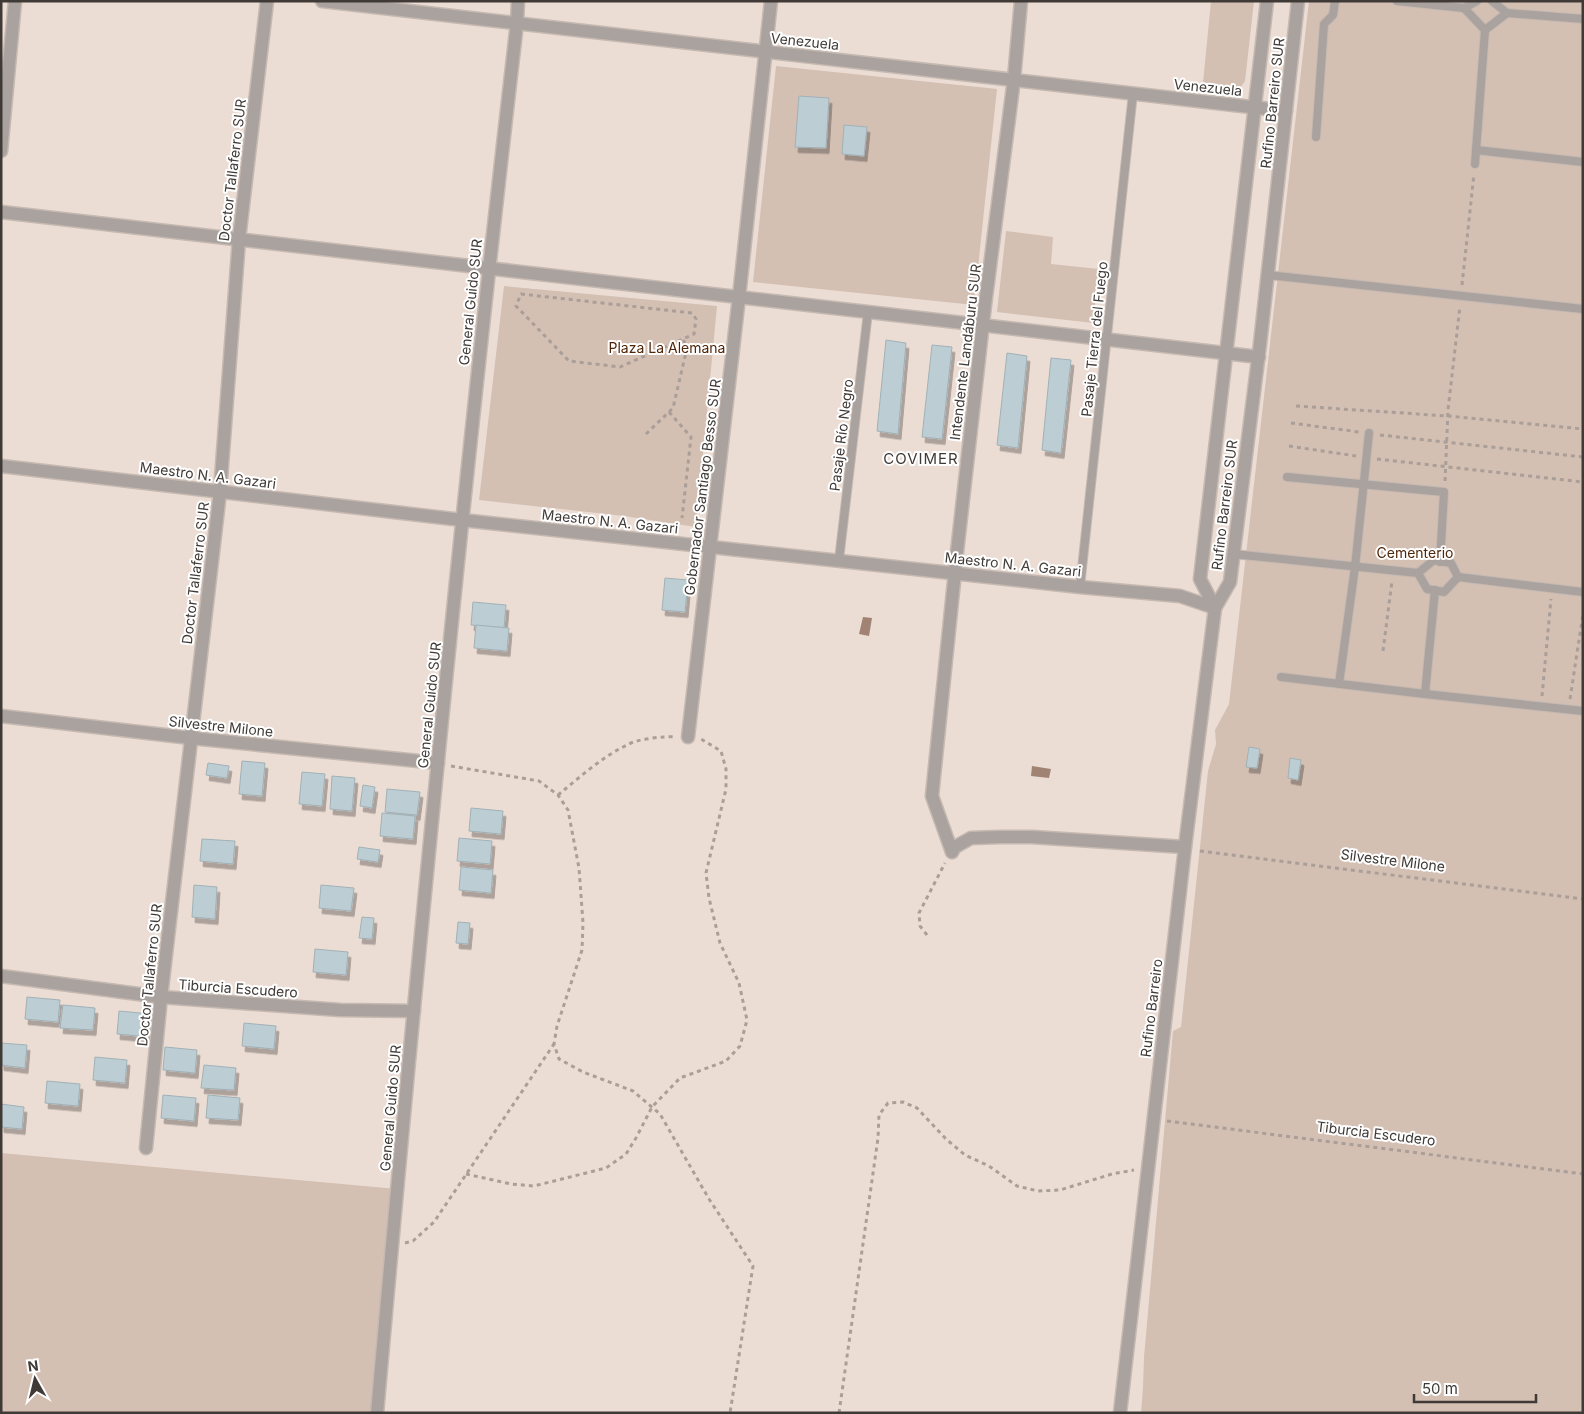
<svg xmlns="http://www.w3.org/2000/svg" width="1584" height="1414" viewBox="0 0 1584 1414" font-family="Inter,sans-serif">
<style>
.green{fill:#d4bfb3}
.water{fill:#a08372}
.building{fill:#bccdd3;stroke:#a0b1b7;filter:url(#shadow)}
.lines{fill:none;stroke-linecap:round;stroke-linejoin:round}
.lane-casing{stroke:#c6b9b1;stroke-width:10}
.street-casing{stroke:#c6b9b1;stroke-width:15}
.path{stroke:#aa9f98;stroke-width:3;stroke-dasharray:4 4;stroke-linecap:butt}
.lane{stroke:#a9a29e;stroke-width:8}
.street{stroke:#a9a29e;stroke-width:12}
.labels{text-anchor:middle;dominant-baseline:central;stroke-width:4;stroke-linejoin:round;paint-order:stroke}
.street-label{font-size:14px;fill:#403a37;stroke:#fff}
.park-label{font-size:14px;fill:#502608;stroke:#fff}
.neighbourhood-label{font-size:15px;letter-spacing:1px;fill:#403a37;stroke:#fff}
</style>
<defs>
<filter id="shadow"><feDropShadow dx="3" dy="5.5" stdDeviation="0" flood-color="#0004"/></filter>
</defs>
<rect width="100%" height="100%" fill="#ecddd4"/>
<!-- green -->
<g class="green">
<polygon points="1211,1 1254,1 1245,81 1236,94 1202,93"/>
<polygon points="1309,1 1583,1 1583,1413 1141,1413 1143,1387 1144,1357 1173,1031 1181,1027 1208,771 1216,744 1215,730 1229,704"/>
<polygon points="776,66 997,89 974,305 753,282"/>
<polygon points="1006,231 1053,237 1051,264 1099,269 1093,323 997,312"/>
<polygon points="504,286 717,306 696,527 624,516 479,500"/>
<polygon points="1,1153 397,1189 377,1413 1,1413"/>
</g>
<!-- water -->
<g class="water">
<polygon points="863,617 872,618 869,636 859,634"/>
<polygon points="1032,766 1051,769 1049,778 1031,776"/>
</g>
<!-- building -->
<g class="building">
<polygon points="799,96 829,98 826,148 795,147"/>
<polygon points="844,125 867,127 864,156 842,154"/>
<polygon points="886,340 906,343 898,434 877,431"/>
<polygon points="932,345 952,347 942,439 922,437"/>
<polygon points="1007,353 1027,356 1018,448 997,445"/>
<polygon points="1051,358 1071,360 1061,453 1042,450"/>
<polygon points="665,578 688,580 685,612 662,610"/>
<polygon points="473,602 506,605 504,628 471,625"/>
<polygon points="476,625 509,628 507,651 474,648"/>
<polygon points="1249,747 1260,749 1257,768 1246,767"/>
<polygon points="1290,758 1301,760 1298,780 1288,778"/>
<polygon points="242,761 265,763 262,796 239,794"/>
<polygon points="208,763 229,766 227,778 206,775"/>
<polygon points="302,772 325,774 322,806 299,804"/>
<polygon points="332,776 355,778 352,811 330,809"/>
<polygon points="363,785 375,787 372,808 360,806"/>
<polygon points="387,789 420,792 417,815 385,812"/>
<polygon points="471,808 503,811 501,834 469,831"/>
<polygon points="382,813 415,816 413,839 380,836"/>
<polygon points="459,838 492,841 490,864 457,861"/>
<polygon points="202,839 235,841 233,864 200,861"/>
<polygon points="359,847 380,850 378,862 357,859"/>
<polygon points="461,867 493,870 491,893 459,890"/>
<polygon points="194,885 217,887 215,919 192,917"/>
<polygon points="321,885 354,888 351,911 319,908"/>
<polygon points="362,917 374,918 372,939 359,938"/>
<polygon points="458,922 470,923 468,944 456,943"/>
<polygon points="315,949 348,952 346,975 313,972"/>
<polygon points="27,997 60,1000 58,1022 25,1019"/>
<polygon points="63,1005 95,1008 93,1030 60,1028"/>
<polygon points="119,1011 151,1014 149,1037 117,1034"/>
<polygon points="244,1023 276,1026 274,1049 242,1046"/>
<polygon points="1,1043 27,1045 25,1068 1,1065"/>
<polygon points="165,1047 197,1050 195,1073 163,1070"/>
<polygon points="95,1057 127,1060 125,1083 93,1080"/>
<polygon points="204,1065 236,1068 234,1090 201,1088"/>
<polygon points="47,1081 80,1084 78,1106 45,1103"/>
<polygon points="163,1095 196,1098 194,1121 161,1118"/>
<polygon points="208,1095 240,1098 238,1120 206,1118"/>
<polygon points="1,1104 24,1107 22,1129 1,1127"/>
</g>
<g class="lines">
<!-- lane casing -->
<g class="lane-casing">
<g id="lane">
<polyline points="1397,1 1464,8 1477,1"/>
<polyline points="1464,8 1485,30 1507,13 1492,1"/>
<polyline points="1507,13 1583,19"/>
<polyline points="1316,137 1324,24 1333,15 1335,1"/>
<polyline points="1476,150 1583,162"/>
<polyline points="1475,164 1485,30"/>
<polyline points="1268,275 1583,309"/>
<polyline points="1287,477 1444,492 1440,562"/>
<polyline points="1233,554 1418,573 1427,589 1444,592 1458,577 1583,592"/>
<polyline points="839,560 868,312"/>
<polyline points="1418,573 1434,560 1451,563 1458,577"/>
<polyline points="1080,587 1133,93"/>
<polyline points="1281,677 1425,694 1435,590"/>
<polyline points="1339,684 1355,567 1369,433"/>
<polyline points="1425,694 1583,711"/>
</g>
</g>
<!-- street casing -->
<g class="street-casing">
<g id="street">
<polyline points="322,1 1286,111"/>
<polyline points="1,151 15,1"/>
<polyline points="1,212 1259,357"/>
<polyline points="1,466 462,520 1080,587 1180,596 1215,608"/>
<polyline points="1215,608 1200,579 1267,1"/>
<polyline points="1,716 191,738 438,763"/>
<polyline points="688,737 739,297 771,1"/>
<polyline points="952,852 932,796 957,552 985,305 1014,79 1021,1"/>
<polyline points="952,852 955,847 971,838 1000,837 1032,837 1185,847"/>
<polyline points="1,976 161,997 340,1010 414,1011"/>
<polyline points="146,1148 161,997 220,492 239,239 267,1"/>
<path d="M377,1413C418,949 463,486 517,23L518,1"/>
<polyline points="1120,1413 1185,847 1215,608 1230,582 1260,344 1298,1"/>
</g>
</g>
<!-- path -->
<g class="path">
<polyline points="1462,285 1474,174"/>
<polygon points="521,294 692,313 696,319 694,334 620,367 569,361 516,306"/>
<polyline points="1296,406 1448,416 1583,429"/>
<polyline points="669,412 691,437 682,518"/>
<polyline points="1291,423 1359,432"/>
<polyline points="646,434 673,408 687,348 683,339"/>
<polyline points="1380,435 1583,457"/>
<polyline points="1289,446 1356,456"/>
<polyline points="1377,459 1583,482"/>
<polyline points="1445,481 1448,410 1460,306"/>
<polyline points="1383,651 1392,581"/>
<polyline points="1542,696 1551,599"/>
<polyline points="1570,699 1583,614"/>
<polyline points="451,766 539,781 558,795 568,810 579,868 583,923 582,950 557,1026 554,1044 559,1059 583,1072 633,1091 660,1114 709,1199 753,1266 730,1413"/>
<path d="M558,795C580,777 603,756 629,744C638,739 664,736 675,737"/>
<polyline points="1200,851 1583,899"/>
<polyline points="927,935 920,926 919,913 945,863"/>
<polyline points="1167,1121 1583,1174"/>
<polyline points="466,1174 511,1184 534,1186 606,1168 626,1154 636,1138 652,1107 680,1078 726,1061 740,1046 747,1020 739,983 720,943 709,898 706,873 726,789 726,769 721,751 701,739"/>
<polyline points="405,1243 413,1241 434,1222 554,1044"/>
<polyline points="839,1413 878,1138 879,1115 888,1103 903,1102 917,1108 946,1139 965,1155 989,1166 1017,1186 1038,1191 1060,1190 1112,1174 1134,1170"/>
</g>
<!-- lane -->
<use href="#lane" class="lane"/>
<!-- street -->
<use href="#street" class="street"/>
</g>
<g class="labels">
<!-- street labels -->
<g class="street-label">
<text transform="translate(805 41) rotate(6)">Venezuela</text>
<text transform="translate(1208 87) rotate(6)">Venezuela</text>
<text transform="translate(1272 103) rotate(-84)">Rufino Barreiro SUR</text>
<text transform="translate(232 170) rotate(-83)">Doctor Tallaferro SUR</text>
<text transform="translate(470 302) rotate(-84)">General Guido SUR</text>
<text transform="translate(1094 339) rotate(-84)">Pasaje Tierra del Fuego</text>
<text transform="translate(965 352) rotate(-83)">Intendente Landáburu SUR</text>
<text transform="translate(841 435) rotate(-83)">Pasaje Río Negro</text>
<text transform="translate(208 475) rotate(7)">Maestro N. A. Gazari</text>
<text transform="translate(702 487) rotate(-83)">Gobernador Santiago Besso SUR</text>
<text transform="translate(1224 505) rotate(-83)">Rufino Barreiro SUR</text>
<text transform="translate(610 521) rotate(6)">Maestro N. A. Gazari</text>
<text transform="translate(1013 564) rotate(6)">Maestro N. A. Gazari</text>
<text transform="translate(195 573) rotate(-83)">Doctor Tallaferro SUR</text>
<text transform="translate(429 705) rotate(-84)">General Guido SUR</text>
<text transform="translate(221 726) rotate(6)">Silvestre Milone</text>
<text transform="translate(1393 860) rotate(7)">Silvestre Milone</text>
<text transform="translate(149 975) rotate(-84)">Doctor Tallaferro SUR</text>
<text transform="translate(238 988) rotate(4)">Tiburcia Escudero</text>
<text transform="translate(1151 1008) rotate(-83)">Rufino Barreiro</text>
<text transform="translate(390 1108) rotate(-85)">General Guido SUR</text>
<text transform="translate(1376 1133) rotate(7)">Tiburcia Escudero</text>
</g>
<!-- park labels -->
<g class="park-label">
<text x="667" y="347">Plaza La Alemana</text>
<text x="1415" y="552">Cementerio</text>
</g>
<!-- neighbourhood labels -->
<g class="neighbourhood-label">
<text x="921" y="458">COVIMER</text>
</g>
</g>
<!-- border -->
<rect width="1584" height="1414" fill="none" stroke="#403a37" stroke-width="5"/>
<!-- north arrow -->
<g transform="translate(35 1379) rotate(352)" stroke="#ffffff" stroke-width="4" paint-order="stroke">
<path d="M0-4L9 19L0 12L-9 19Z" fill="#403a37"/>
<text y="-8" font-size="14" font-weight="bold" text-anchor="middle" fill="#403a37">N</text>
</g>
<!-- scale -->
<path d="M1414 1394v8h122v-8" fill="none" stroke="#403a37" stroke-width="2.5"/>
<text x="1422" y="1394" font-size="15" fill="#403a37" stroke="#ffffff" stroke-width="4" paint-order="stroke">50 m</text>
</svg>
